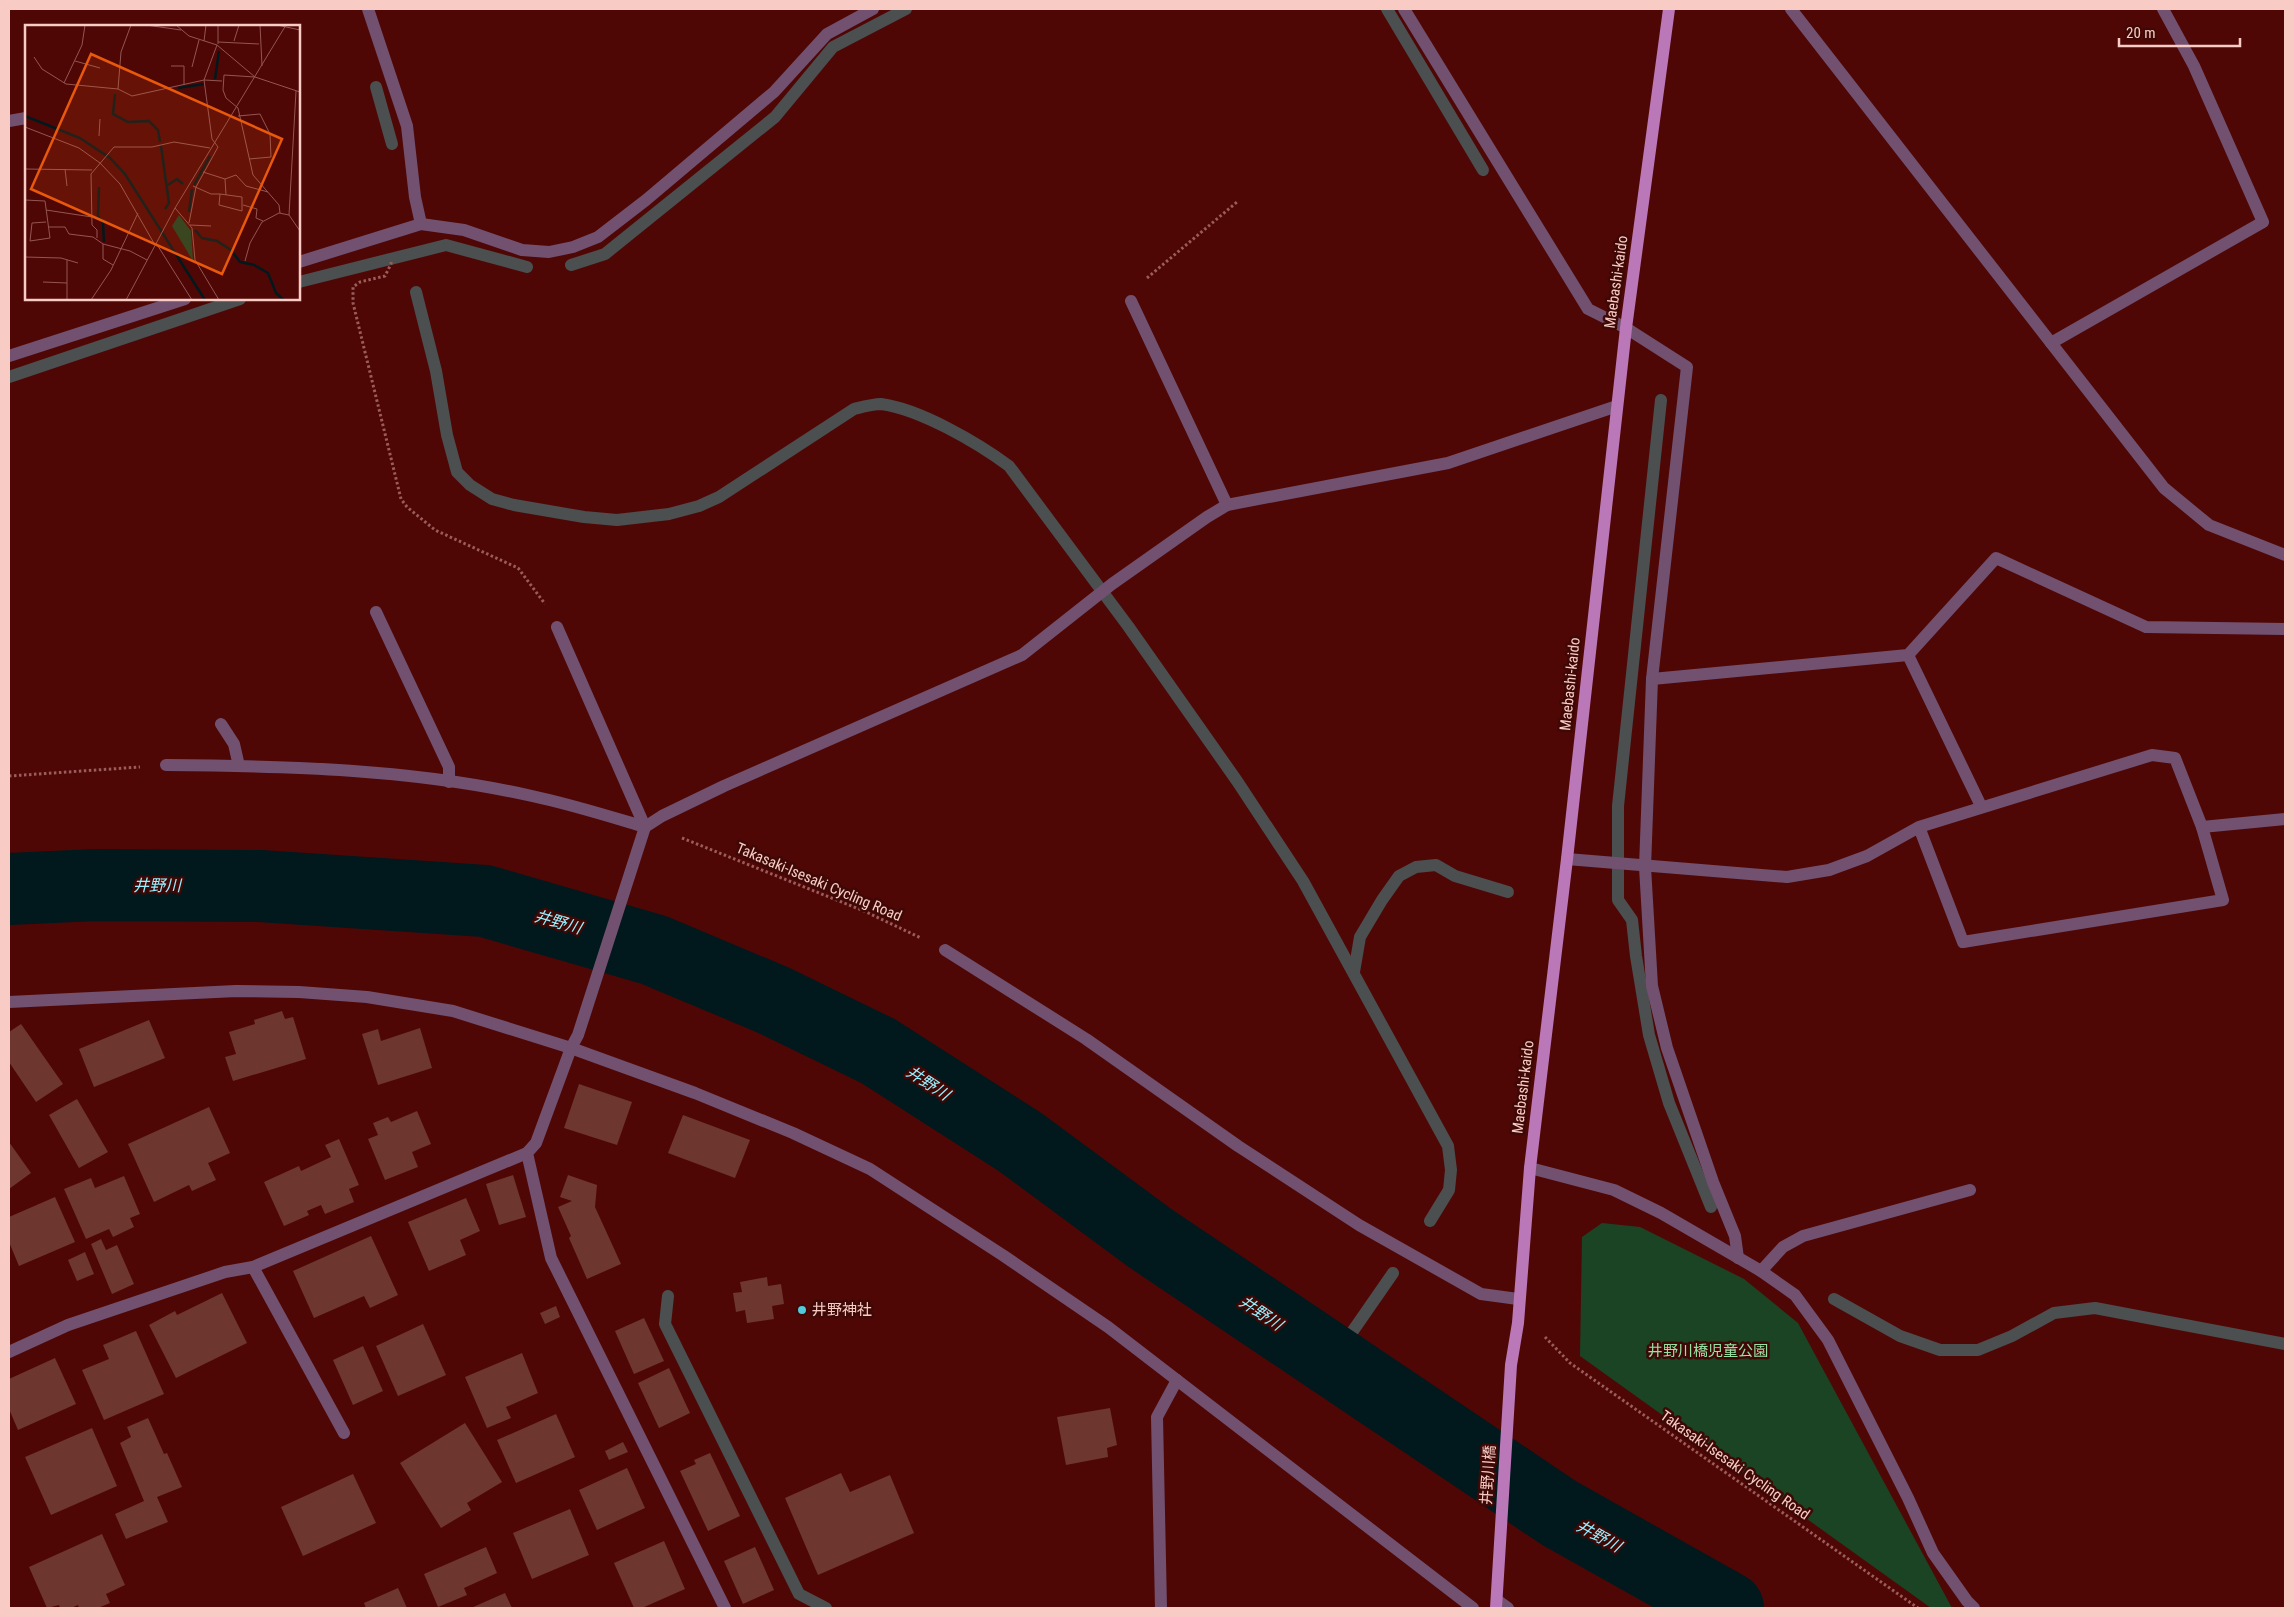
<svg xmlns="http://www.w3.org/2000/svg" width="2294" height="1617" viewBox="0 0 2294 1617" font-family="'Roboto Condensed','Noto Sans JP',sans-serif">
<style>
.green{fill:#1b4424}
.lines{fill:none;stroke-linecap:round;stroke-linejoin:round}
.stream{stroke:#4b4f4f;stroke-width:12}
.river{stroke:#01191d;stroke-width:72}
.building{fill:#6d362f}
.path{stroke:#995d5a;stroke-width:3;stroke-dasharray:2.5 2.5;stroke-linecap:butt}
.lane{stroke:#725170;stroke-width:12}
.street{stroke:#725170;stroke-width:12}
.primary{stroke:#bb78b8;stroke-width:12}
.poi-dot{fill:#53cadc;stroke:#3d0805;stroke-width:2}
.labels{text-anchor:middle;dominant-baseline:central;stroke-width:5;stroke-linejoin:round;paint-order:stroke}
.street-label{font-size:15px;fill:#f8ccc5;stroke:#3d0805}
.poi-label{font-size:15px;fill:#f8ccc5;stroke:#3d0805;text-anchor:start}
.park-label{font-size:15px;fill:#98e0a3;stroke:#3d0805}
.water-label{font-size:16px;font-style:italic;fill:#97f0ff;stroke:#3d0805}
.inset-river{fill:none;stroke:#01191d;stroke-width:2.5}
.inset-road{fill:none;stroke:#935652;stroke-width:1}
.view{fill:#e8590c;fill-opacity:0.15;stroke:#e8590c;stroke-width:2.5}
.inset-edge{fill:none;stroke:#f8ccc5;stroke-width:2.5}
</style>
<rect width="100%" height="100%" fill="#4f0706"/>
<!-- green -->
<polygon class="green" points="1602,1223 1640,1227 1744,1279 1798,1323 1952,1608 1931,1608 1580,1356 1582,1237"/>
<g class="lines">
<!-- stream -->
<g class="stream">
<polyline points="1387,9 1483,170"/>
<polyline points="376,87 392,144"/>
<polyline points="571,265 605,254 775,117 833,47 906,9"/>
<polyline points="299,282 446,245 527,267"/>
<path d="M416,292L436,371L447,435L457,472L470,485L492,499L514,505L584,517L617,520L669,514L699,506L719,497L854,409C862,407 873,404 881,404C920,409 978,443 1009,466L1128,626L1237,781L1303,881L1448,1146L1451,1170L1449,1190L1430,1221"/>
<polyline points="9,377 240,299"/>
<polyline points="1661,400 1618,806 1618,900 1632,920 1636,956 1649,1035 1669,1103 1711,1207"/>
<polyline points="1354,972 1360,937 1382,900 1399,876 1416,867 1436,865 1455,876 1508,892"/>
<polyline points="668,1296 665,1324 799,1594 826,1608"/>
<polyline points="1834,1299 1900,1336 1940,1350 1978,1350 2012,1336 2054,1313 2095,1308 2285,1344"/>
<polyline points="1332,1361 1393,1273"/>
</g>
<!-- river -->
<polyline class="river" points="9,889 96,885 260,886 485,901 654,950 773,1000 878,1051 1020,1142 1150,1238 1559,1513 1728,1608"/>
</g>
<!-- building -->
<g class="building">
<polygon points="282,1011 285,1019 293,1017 306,1059 233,1081 225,1057 236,1054 229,1032 255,1024 254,1020"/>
<polygon points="149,1020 165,1058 94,1087 79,1049"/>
<polygon points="21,1024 63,1084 36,1102 9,1062 9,1032"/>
<polygon points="420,1028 432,1068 378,1085 362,1034 378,1029 381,1041"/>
<polygon points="579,1084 632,1102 617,1145 564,1128"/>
<polygon points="77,1099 108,1152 79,1168 49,1115"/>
<polygon points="209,1107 230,1153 208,1163 216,1180 192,1191 189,1185 154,1202 128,1144"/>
<polygon points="417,1111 431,1144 412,1152 418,1167 385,1180 368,1139 378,1135 373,1123 388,1117 391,1122"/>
<polygon points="683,1115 750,1140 735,1178 668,1153"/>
<polygon points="339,1139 359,1185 349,1189 354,1202 325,1214 321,1205 307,1211 309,1215 284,1226 264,1182 299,1166 301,1171 331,1157 325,1145"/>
<polygon points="9,1142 31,1173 9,1189"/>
<polygon points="513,1175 526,1217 499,1225 486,1184"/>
<polygon points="568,1175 597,1185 595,1207 621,1264 587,1279 569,1238 571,1236 558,1207 572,1201 560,1197"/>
<polygon points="124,1176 140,1214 130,1218 134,1227 113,1237 109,1229 86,1239 64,1189 91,1178 95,1188"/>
<polygon points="55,1197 75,1242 19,1266 9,1242 9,1217"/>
<polygon points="466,1198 480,1231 460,1240 466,1255 429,1271 408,1222"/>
<polygon points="371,1236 398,1295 370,1308 364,1296 314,1318 293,1271"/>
<polygon points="101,1239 106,1250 117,1245 134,1284 112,1294 91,1244"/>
<polygon points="85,1252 94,1274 77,1281 68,1260"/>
<polygon points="767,1277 768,1286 781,1284 784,1304 772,1306 774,1319 747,1323 745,1310 736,1312 733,1293 742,1292 740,1282"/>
<polygon points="222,1293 247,1343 176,1378 149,1325 175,1311 177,1315"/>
<polygon points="556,1306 560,1317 545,1324 540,1313"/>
<polygon points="644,1318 664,1361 634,1374 615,1331"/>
<polygon points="423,1324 446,1375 398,1396 376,1346"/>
<polygon points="136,1331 164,1394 104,1420 82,1370 109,1359 103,1345"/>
<polygon points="363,1346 383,1391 353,1405 333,1360"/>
<polygon points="522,1353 538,1393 506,1407 511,1418 487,1428 465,1377"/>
<polygon points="55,1358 76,1404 18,1430 9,1409 9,1379"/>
<polygon points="669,1368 690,1413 659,1428 638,1383"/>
<polygon points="1110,1408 1117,1445 1107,1448 1108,1457 1066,1465 1057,1417"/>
<polygon points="556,1414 575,1457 516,1483 497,1440"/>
<polygon points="148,1418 164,1454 167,1453 182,1487 157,1497 168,1522 126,1539 115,1514 144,1501 120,1443 131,1437 127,1427"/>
<polygon points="465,1423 502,1482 467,1503 471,1510 441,1528 400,1463"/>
<polygon points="92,1428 117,1486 51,1515 25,1457"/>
<polygon points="623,1442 628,1452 609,1460 605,1451"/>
<polygon points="710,1453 740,1516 708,1531 680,1471 696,1464 694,1460"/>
<polygon points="627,1468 645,1508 597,1530 579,1490"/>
<polygon points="841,1473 850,1492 890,1475 914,1533 818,1575 785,1498"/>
<polygon points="353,1474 376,1523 303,1556 281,1507"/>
<polygon points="570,1509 589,1555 532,1579 513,1533"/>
<polygon points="102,1534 125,1585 106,1594 110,1603 98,1608 79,1608 78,1605 71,1608 60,1608 59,1605 47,1608 29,1567"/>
<polygon points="664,1541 685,1589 642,1608 634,1608 614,1563"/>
<polygon points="486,1547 497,1573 464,1588 467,1595 438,1607 424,1574"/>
<polygon points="755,1547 774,1590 743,1604 724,1561"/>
<polygon points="398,1588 407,1608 366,1608 364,1603"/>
<polygon points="505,1593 512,1608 471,1608"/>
</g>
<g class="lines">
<!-- path -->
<g class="path">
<polyline points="391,262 391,264 385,276 360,282 353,287 353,303 401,499 407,507 435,530 518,568 545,604"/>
<polyline points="1147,278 1237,202"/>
<polyline points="9,776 140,767"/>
<polyline points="682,838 864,911 921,938"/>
<polyline points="1545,1337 1570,1363 1918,1608"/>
</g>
<!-- lane -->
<g class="lane">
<polyline points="1131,301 1227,505"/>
<polyline points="557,627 645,827"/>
<path d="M166,765C289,766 412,769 532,796C570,804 608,816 645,827"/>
<polyline points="945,950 1086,1039 1238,1146 1359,1225 1481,1294 1518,1299"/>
</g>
<!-- street -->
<g class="street">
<polyline points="368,9 407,126 415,197 421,224"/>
<polyline points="1404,9 1588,309 1626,328 1687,367 1652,679 1645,867 1652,986 1667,1048 1713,1182 1735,1236 1738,1258"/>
<polyline points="1791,9 2164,488 2209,525 2285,555"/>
<polyline points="9,121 26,118"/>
<polyline points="299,262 421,224 464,230 522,250 549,252 573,247 598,237 646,200 774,92 827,34 873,9"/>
<polyline points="2051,343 2263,222 2194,66 2163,9"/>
<polyline points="9,356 185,299"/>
<polyline points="376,612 449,767 449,782"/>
<polyline points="1908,655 1981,806"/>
<polyline points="1652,679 1908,655 1996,558 2146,627 2285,629"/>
<polyline points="221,724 234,744 239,766"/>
<polyline points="2202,827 2285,819"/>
<polyline points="1567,859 1787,877 1829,870 1867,856 1919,827 2152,755 2175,758 2202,827 2223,900 1963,942 1919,827"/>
<polyline points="9,1002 236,991 299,992 367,997 453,1011 571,1048 695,1093 793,1133 870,1169 1004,1256 1108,1327 1473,1608"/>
<polyline points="1530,1168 1614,1190 1661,1213 1761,1271 1795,1295 1828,1340 1908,1498 1933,1553 1967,1601 1974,1608"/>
<polyline points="253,1267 344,1433"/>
<polyline points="1761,1271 1783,1247 1803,1236 1970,1190"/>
<polyline points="9,1352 68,1325 225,1272 253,1267 527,1153"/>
<polyline points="1497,1600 1508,1608"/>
<polyline points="725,1608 551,1258 527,1153 536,1143 571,1048 578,1035 645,827 662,816 724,786 1022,655 1112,584 1207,517 1227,505 1448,463 1617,406"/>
<polyline points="1161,1608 1157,1417 1177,1380"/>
</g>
<!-- primary -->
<polyline class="primary" points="1496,1608 1511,1365 1518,1323 1530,1168 1567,859 1626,328 1669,9"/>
</g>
<!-- markers -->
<circle class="poi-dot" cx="802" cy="1310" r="5"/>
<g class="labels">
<!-- street labels -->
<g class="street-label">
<text transform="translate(1616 282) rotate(-82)">Maebashi-kaido</text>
<text transform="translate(1570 684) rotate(-84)">Maebashi-kaido</text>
<text transform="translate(819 882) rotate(23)">Takasaki-Isesaki Cycling Road</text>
<text transform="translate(1523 1087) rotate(-83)">Maebashi-kaido</text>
<text transform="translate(1735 1465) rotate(35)">Takasaki-Isesaki Cycling Road</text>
<text transform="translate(1488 1475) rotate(-86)">井野川橋</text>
</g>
<!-- poi labels -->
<g class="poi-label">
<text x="812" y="1310">井野神社</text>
</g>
<!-- park labels -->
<g class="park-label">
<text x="1708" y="1351">井野川橋児童公園</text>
</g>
<!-- water labels -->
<g class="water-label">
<text x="157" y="885">井野川</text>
<text transform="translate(558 922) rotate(16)">井野川</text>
<text transform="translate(928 1083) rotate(33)">井野川</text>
<text transform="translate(1261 1313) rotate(34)">井野川</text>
<text transform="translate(1599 1536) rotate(29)">井野川</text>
</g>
</g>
<!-- overview -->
<g transform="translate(25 25)">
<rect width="275" height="275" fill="#4f0706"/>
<path d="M154,190L166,206L168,236L147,201Z" fill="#1b4424"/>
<path class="inset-river" d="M190,54L194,26M153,63L179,59M90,69L88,89L103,97L124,96L133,105L135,117M0,91L55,113L85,133L100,149L180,275M136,121L144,178L140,184M143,160L152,154L158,159M169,160L185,131M74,162L73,191L78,198L79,217M164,187L167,164M170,205L177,213L192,216L206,225L215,237L229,240L243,248L251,268L259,275"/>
<path class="inset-road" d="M121,0L156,5M151,0L164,11L192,20L230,52L275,67M193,0V19M235,0L237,41M252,0L275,5M179,16L181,0M209,16L214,0M193,17L234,19M9,32L17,44L41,59L93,64L107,71L179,55L192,20M50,36L75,43M146,41H159V60M167,42L174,15M230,52L199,50L198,65L201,73L213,83L228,150L254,180L255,188M39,58L57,20L60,0M93,64L96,27L106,0M271,66L264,190L275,206M213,91L235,89L245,109L246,132L224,134M0,102L54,123L75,138L95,159L130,220M74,111L75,94M0,144L67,145M0,144V165M40,144L42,161M178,147L200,154L211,150L221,161L243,167M200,154L201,170M168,161L186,169H195L217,172V186L194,180L195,169M0,175L20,176L25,213L5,216L7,198L21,197M218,180L232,184L231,193L238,196M150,183L167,203L170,235L194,275M21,185L67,192M164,198L171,162L193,122L187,114L179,55L197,56M165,200L186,201M23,202H40L44,209L68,212L78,219L105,226L122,235M72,213V205L67,200L66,149L89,122H127L149,117L185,123M131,218L167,275M78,219V234L88,240M0,232L36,233L53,238M220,236L225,218L237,197L254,188L264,190M18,257L42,258M42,275V235M66,275L86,245L113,188M101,275L150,183L261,0"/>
<path class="view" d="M66,29L257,114L197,249L6,164Z"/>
<rect width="275" height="275" class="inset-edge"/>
</g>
<!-- border -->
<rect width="2294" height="1617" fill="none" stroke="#f8ccc5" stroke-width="20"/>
<!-- scale -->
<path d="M2119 38v8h121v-8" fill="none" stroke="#f8ccc5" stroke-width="2.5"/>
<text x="2126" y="38" font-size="15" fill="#f8ccc5" stroke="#3d0805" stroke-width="4" paint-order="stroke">20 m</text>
</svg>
